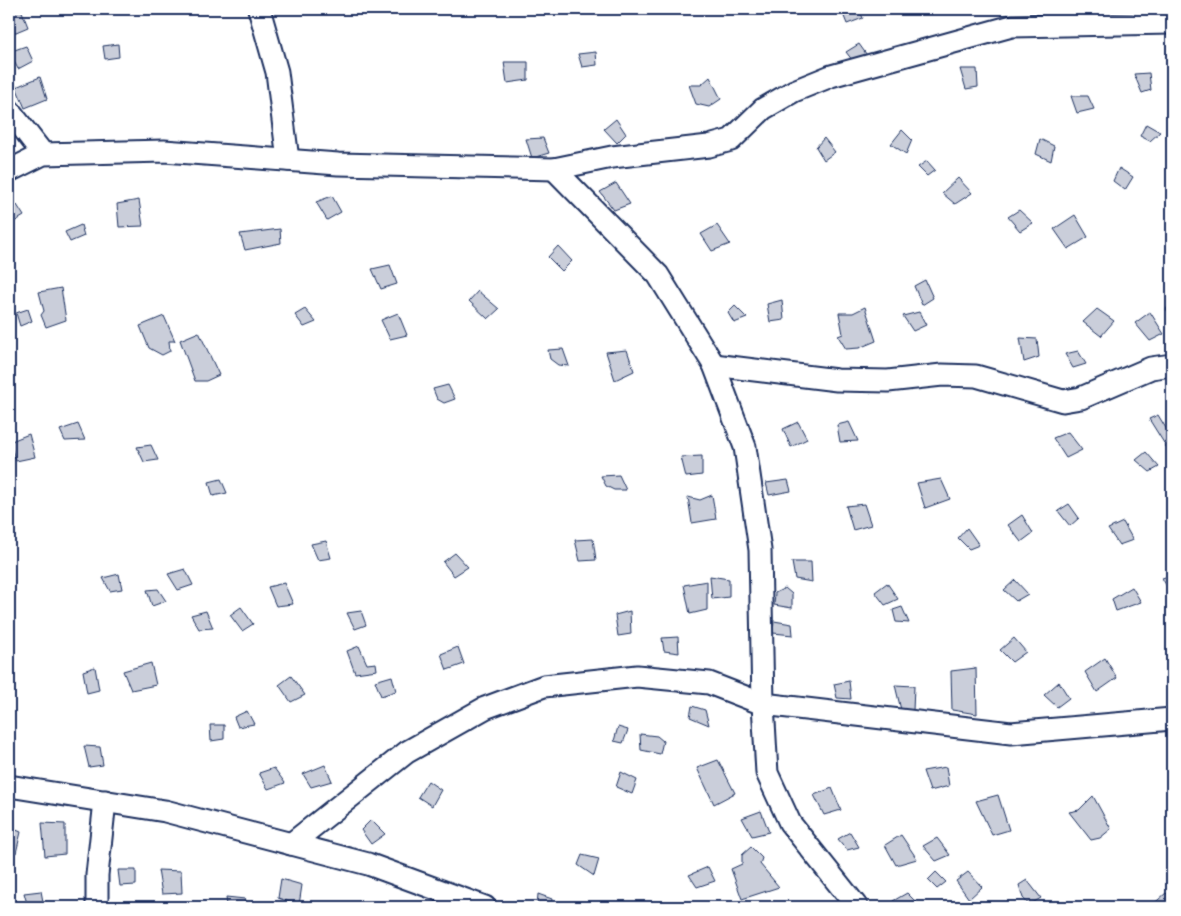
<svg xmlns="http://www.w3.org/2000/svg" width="1181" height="916" viewBox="0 0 1181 916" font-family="'Playpen Sans',sans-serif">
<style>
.building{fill:#caceda;stroke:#1b2f5e}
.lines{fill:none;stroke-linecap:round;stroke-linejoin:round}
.street-casing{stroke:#1b2f5e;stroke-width:25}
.street{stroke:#fff;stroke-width:21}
</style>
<rect width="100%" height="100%" fill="#fff"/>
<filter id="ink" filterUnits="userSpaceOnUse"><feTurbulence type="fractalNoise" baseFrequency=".02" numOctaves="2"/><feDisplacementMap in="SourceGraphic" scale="10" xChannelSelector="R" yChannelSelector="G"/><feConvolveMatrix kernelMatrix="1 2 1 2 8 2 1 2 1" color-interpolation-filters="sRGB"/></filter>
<g filter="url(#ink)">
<!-- building -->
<g class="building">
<polygon points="14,9 21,9 28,27 9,35 9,11"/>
<polygon points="841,9 859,9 863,18 847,24"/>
<polygon points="118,44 119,57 105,59 103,46"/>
<polygon points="859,44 869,58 856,65 846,52"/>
<polygon points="26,46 33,61 18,69 9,52"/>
<polygon points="596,52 597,65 582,67 578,54"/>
<polygon points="504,62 528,62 528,80 507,83"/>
<polygon points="960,69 977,69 978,87 966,89"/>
<polygon points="1149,73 1151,90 1142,93 1134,74"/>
<polygon points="40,77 47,99 25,108 16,87"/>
<polygon points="710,77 721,99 709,107 696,104 689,85 701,85"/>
<polygon points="1071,96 1088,96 1094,109 1077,113"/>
<polygon points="616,119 626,134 617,143 604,129"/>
<polygon points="1146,124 1160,132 1150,141 1140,136"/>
<polygon points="902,130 912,140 906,154 891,144"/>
<polygon points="543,138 549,153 532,158 526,139"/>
<polygon points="824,138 835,152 824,160 816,147"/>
<polygon points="1040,139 1054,146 1051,161 1036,154"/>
<polygon points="927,161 935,170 927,176 918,167"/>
<polygon points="1119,168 1133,177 1125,190 1113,181"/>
<polygon points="958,178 972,193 955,204 942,193"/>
<polygon points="616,183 630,204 614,210 600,192"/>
<polygon points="332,196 341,212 327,220 316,202"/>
<polygon points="139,200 143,226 119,227 117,204"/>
<polygon points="17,205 24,216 14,222 9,212"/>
<polygon points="1019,210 1033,223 1020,231 1008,217"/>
<polygon points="1075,215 1088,237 1068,249 1054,229"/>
<polygon points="81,225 84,236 70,242 65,232"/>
<polygon points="717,225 730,244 712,251 701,234"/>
<polygon points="280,229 281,243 245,250 240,234"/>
<polygon points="558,246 572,261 562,271 548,257"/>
<polygon points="390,265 397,284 381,289 372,269"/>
<polygon points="925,280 933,298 922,305 914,286"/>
<polygon points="61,288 66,320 46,327 41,315 44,311 39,292"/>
<polygon points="478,291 499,309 488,319 469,301"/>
<polygon points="782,300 784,320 770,322 767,304"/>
<polygon points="1172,302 1172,317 1166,309"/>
<polygon points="735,306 747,318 734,323 728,313"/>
<polygon points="865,307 876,341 859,348 846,349 838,336 843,334 839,313 853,313"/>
<polygon points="28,309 32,321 20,326 16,313"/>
<polygon points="305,309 316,322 304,327 295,315"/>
<polygon points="1097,309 1114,321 1101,336 1083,322"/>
<polygon points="919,312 926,325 913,331 903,316"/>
<polygon points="1150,312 1164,334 1150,341 1135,323"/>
<polygon points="398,313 407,335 390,339 381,320"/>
<polygon points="164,316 175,341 169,341 170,351 162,355 149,348 140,326"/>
<polygon points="199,332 219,375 206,381 195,381 180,340"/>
<polygon points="1020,338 1037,339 1039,357 1024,362"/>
<polygon points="563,349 569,366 558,365 550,359 548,350"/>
<polygon points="627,350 634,371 615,380 606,352"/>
<polygon points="1078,351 1086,364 1073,368 1065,354"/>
<polygon points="448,385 455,399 444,403 437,399 433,389"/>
<polygon points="1158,415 1172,438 1164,443 1149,419"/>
<polygon points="798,422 807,439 791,447 783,429"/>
<polygon points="849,422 858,441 840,442 837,425"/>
<polygon points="78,424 85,440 65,441 60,430"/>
<polygon points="1068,432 1082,450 1066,458 1053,438"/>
<polygon points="29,434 35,457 16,461 9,442"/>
<polygon points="1172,440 1172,454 1164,444"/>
<polygon points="151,445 158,460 144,462 137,447"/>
<polygon points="1146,452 1159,467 1150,472 1136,460"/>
<polygon points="702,456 702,475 686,477 681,457"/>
<polygon points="619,475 626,490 614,490 606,486 601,476"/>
<polygon points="221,479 227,493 213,496 209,482"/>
<polygon points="941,479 950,499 925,508 917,483"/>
<polygon points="9,480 14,491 9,492"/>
<polygon points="788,480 791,491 769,495 766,483"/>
<polygon points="712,495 716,519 692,523 688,497 700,500"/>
<polygon points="864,504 871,525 853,530 846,506"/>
<polygon points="1069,504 1079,518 1070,526 1058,511"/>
<polygon points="1022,515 1033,533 1021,542 1008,525"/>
<polygon points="1123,522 1133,540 1119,545 1108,529"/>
<polygon points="967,528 979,545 969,549 958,538"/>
<polygon points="593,539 596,560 580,561 575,540"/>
<polygon points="326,541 331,558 318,560 311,544"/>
<polygon points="455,553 468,567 454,576 443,562"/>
<polygon points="792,562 811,562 812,582 795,579"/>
<polygon points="185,569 193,585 178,590 168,574"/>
<polygon points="119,574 122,589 110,591 103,578"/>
<polygon points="1172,575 1172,595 1162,578"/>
<polygon points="710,576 729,579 729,597 712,599"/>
<polygon points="1015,580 1028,594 1016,601 1004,590"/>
<polygon points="707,581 707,610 690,614 684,585"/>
<polygon points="284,583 293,604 276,606 268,587"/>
<polygon points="887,583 898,599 885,605 875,592"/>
<polygon points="1132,587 1141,602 1116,611 1112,599"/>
<polygon points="785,588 792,594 792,608 774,605 775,593"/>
<polygon points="158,589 166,601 152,606 147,590"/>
<polygon points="241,607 253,624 242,631 230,615"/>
<polygon points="902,607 909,623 896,622 893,610"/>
<polygon points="206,611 213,628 199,629 191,615"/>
<polygon points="361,611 366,625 355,629 347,613"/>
<polygon points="630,611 631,634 618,636 615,615"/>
<polygon points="774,621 792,624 793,635 773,633"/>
<polygon points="678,637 679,653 664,651 662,638"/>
<polygon points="1014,638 1026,652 1012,662 1000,650"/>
<polygon points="359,646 367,664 376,663 377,670 355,673 347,651"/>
<polygon points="458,647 464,664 447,670 441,654"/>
<polygon points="1105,658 1117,678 1097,692 1085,672"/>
<polygon points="151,663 156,685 131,690 123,671"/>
<polygon points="95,667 99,690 87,693 83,671"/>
<polygon points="976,668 977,714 952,710 951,671"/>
<polygon points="291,676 305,695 291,702 279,685"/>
<polygon points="392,676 396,691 381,696 375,681"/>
<polygon points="849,681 851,699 837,698 834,684"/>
<polygon points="1059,682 1069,698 1057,707 1044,695"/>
<polygon points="895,685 914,686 913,711 901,710"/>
<polygon points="692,706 705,710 709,725 690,717"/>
<polygon points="247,711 254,724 238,727 234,717"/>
<polygon points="210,725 224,725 224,739 211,741"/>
<polygon points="618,727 628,730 623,743 614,741"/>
<polygon points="640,734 657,736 663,741 660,754 641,750"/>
<polygon points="84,746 100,747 103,765 89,767"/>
<polygon points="718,760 735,793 714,804 697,768"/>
<polygon points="325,765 332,781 311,787 303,774"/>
<polygon points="946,767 949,786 930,791 923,771"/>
<polygon points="274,768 285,783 268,789 259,773"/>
<polygon points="621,772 637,780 632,794 616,787"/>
<polygon points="428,781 441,790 432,806 418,797"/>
<polygon points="832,788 841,810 824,815 814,795"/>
<polygon points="998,795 1009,830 992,835 976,801"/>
<polygon points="1093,796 1111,829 1100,838 1091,840 1069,812 1079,810"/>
<polygon points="761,811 769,832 752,836 742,818"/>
<polygon points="371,820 385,834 371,844 361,830"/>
<polygon points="42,823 65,824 65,854 45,856"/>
<polygon points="9,827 21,832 16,853 9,851"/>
<polygon points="850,832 859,847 847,850 838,839"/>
<polygon points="901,835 917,859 896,865 885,845"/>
<polygon points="937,838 950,855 936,861 923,846"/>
<polygon points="751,847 762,858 760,864 779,887 742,899 731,869 742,864 742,855"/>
<polygon points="582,855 599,859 594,876 578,865"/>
<polygon points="708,867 715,881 697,887 689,875"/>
<polygon points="118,870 136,870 136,885 120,886"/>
<polygon points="158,870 181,871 182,893 162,894"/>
<polygon points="936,872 946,882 937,889 928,880"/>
<polygon points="968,872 982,887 969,899 956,881"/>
<polygon points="281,879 302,885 299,905 278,898"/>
<polygon points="1027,880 1041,898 1029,905 1023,898 1019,885"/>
<polygon points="41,891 44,907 28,907 24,893"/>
<polygon points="907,893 917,903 911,907 897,907 893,901"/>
<polygon points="1166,893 1172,899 1172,907 1150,907"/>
<polygon points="538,894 552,899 551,907 537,907"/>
<polygon points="226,897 245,899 245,907 227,907"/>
</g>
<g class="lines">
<!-- street casing -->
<g class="street-casing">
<g id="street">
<polyline points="259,9 277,72 288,160"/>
<polyline points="9,110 43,154"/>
<polyline points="554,169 658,275 714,365 745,447 760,550 763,704 767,773 790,823 857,907"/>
<polyline points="9,171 43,154 164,151 338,164 554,169 612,157 709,146 731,140 763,109 794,91 831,76 1012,26 1172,23"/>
<polyline points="714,365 837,380 888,381 942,375 976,376 1063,401 1081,398 1151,368 1172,365"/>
<polyline points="9,786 165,811 368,864 485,907"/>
<polyline points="291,844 407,752 485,708 544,686 637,676 709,683 763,704 1011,733 1172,719"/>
<polyline points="97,907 97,875 105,801"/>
</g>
</g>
<!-- street -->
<use href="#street" class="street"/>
</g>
</g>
<!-- margin -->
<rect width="1181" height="916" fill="none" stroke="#fff" stroke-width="30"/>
<rect x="15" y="15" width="1151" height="886" fill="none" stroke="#1b2f5e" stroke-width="2" filter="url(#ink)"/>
</svg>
